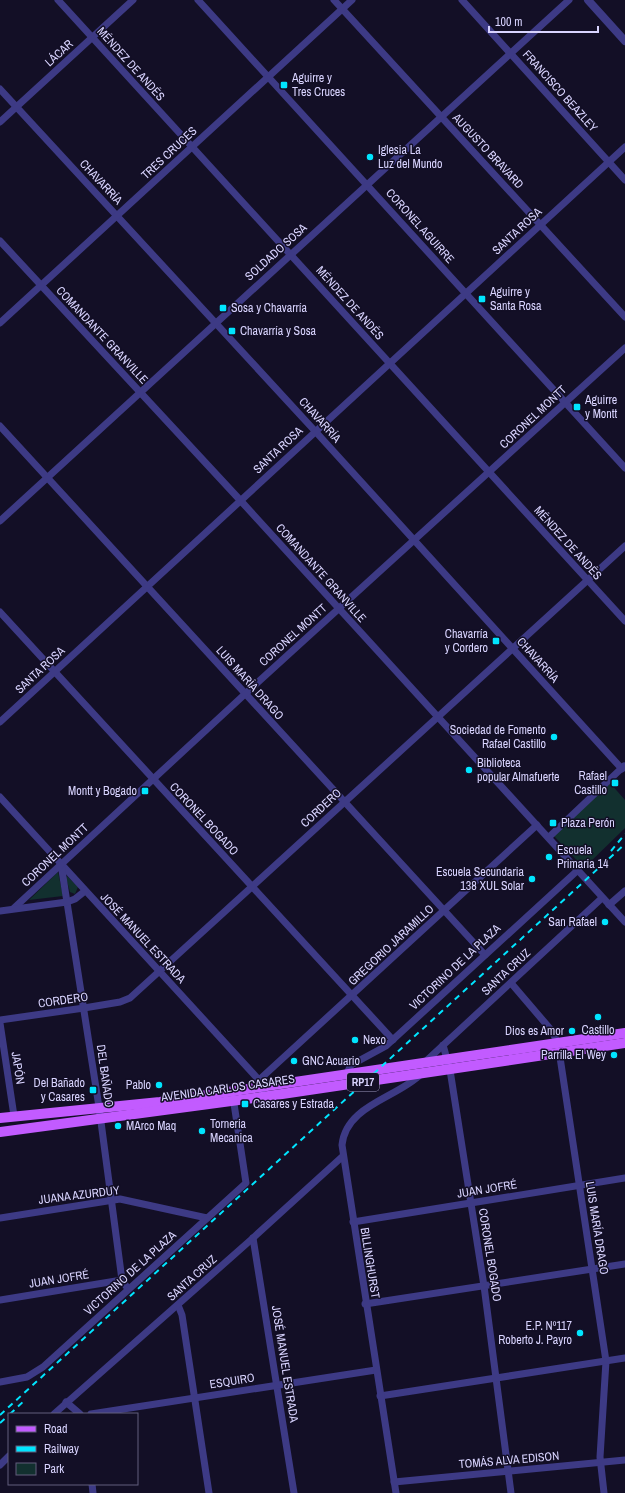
<svg xmlns="http://www.w3.org/2000/svg" width="625" height="1493" viewBox="0 0 625 1493" font-family="'Archivo Narrow',sans-serif">
<style>
.green{fill:#12302f}
.lines{fill:none;stroke-linecap:round;stroke-linejoin:round}
.minor{stroke:#3d3a85;stroke-width:7}
.tertiary{stroke:#3d3a85;stroke-width:8}
.primary{stroke:#c25bff;stroke-width:10}
.rail{stroke:#00e5ff;stroke-width:2;stroke-dasharray:6 5;stroke-linecap:butt}
.poi-dot{fill:#00e5ff;stroke:#130f26;stroke-width:1.5}
.labels{text-anchor:middle;dominant-baseline:central;stroke-width:3;stroke-linejoin:round;paint-order:stroke}
.shield{fill:#130f26;stroke:#9e99be;stroke-width:1}
.shield-label{font-size:11px;font-weight:bold;fill:#d9d4ff}
.street-label{font-size:12px;fill:#d9d4ff;stroke:#130f26}
.poi-label{font-size:12px;fill:#d9d4ff;stroke:#130f26;text-anchor:start}
</style>
<rect width="100%" height="100%" fill="#130f26"/>
<!-- green -->
<g class="green">
<polygon points="610,783 625,800 625,828 584,868 554,836"/>
<polygon points="58,872 63,896 29,900"/>
<polygon points="67,876 78,887 75,894 70,892 66,878"/>
</g>
<g class="lines">
<!-- minor -->
<g class="minor">
<polyline points="58,0 625,621"/>
<polyline points="198,0 625,468"/>
<polyline points="334,0 625,317"/>
<polyline points="462,0 625,180"/>
<polyline points="0,89 315,431 622,769"/>
<polyline points="0,122 133,0"/>
<polyline points="0,241 240,500 625,922"/>
<polyline points="0,323 352,0"/>
<polyline points="0,426 485,955"/>
<polyline points="0,521 569,0"/>
<polyline points="0,612 393,1040"/>
<polyline points="0,722 625,147"/>
<polyline points="0,797 259,1080 262,1091"/>
<polyline points="549,837 624,766"/>
<polyline points="61,864 99,1107 122,1280 128,1289"/>
<polyline points="609,905 625,891"/>
<polyline points="14,908 245,694 625,348"/>
<polyline points="0,911 67,902 75,899 85,891"/>
<polyline points="511,983 552,1031 558,1044 606,1361 600,1457 604,1493"/>
<polyline points="0,1020 84,1008 120,1002 130,998 625,546"/>
<polyline points="0,1023 14,1116"/>
<polyline points="443,1045 450,1070 484,1286 511,1493"/>
<polyline points="425,1062 602,898"/>
<polyline points="346,1075 351,1065 386,1046 578,870"/>
<polyline points="259,1080 537,825"/>
<polyline points="0,1218 120,1199 207,1218"/>
<polyline points="353,1222 625,1178"/>
<polyline points="253,1238 294,1493"/>
<polyline points="0,1300 122,1280"/>
<polyline points="365,1304 625,1264"/>
<polyline points="178,1305 182,1315 209,1493"/>
<polyline points="0,1382 27,1377 43,1367 246,1183 233,1097"/>
<polyline points="380,1396 625,1358"/>
<polyline points="66,1402 80,1414"/>
<polyline points="54,1414 253,1238 343,1156"/>
<polyline points="91,1414 376,1370"/>
<polyline points="0,1465 9,1456"/>
<polyline points="394,1482 625,1460"/>
<polyline points="92,1484 93,1493"/>
<path d="M396,1493L342,1145C346,1105 397,1098 421,1074"/>
</g>
<!-- tertiary -->
<polyline class="tertiary" points="588,0 625,41"/>
<!-- primary -->
<g class="primary">
<polyline points="0,1118 160,1102 625,1033"/>
<polyline points="0,1132 262,1097 625,1043"/>
</g>
<!-- rail -->
<g class="rail">
<polyline points="611,851 625,834"/>
<polyline points="10,1414 26,1399"/>
<polyline points="0,1415 625,844"/>
<polyline points="0,1423 9,1415"/>
</g>
</g>
<!-- markers -->
<g class="poi-dot">
<rect x="280" y="81" width="8" height="8" rx="2"/>
<circle cx="370" cy="157" r="4"/>
<rect x="478" y="295" width="8" height="8" rx="2"/>
<rect x="219" y="304" width="8" height="8" rx="2"/>
<rect x="228" y="327" width="8" height="8" rx="2"/>
<rect x="573" y="403" width="8" height="8" rx="2"/>
<rect x="492" y="637" width="8" height="8" rx="2"/>
<circle cx="554" cy="737" r="4"/>
<circle cx="469" cy="770" r="4"/>
<rect x="611" y="779" width="8" height="8" rx="2"/>
<rect x="141" y="787" width="8" height="8" rx="2"/>
<rect x="549" y="819" width="8" height="8" rx="2"/>
<circle cx="549" cy="857" r="4"/>
<circle cx="532" cy="879" r="4"/>
<circle cx="605" cy="922" r="4"/>
<circle cx="598" cy="1017" r="4"/>
<circle cx="572" cy="1031" r="4"/>
<circle cx="355" cy="1040" r="4"/>
<circle cx="614" cy="1055" r="4"/>
<circle cx="294" cy="1061" r="4"/>
<circle cx="159" cy="1085" r="4"/>
<rect x="89" y="1086" width="8" height="8" rx="2"/>
<rect x="241" y="1100" width="8" height="8" rx="2"/>
<circle cx="118" cy="1126" r="4"/>
<circle cx="202" cy="1131" r="4"/>
<circle cx="580" cy="1333" r="4"/>
</g>
<g class="labels">
<!-- shield labels -->
<rect class="shield" x="347" y="1073" width="32" height="18" rx="3"/>
<g class="shield-label">
<text x="363" y="1082">RP17</text>
</g>
<!-- street labels -->
<g class="street-label">
<text transform="translate(59 53) rotate(-42)">LÁCAR</text>
<text transform="translate(131 64) rotate(48)">MÉNDEZ DE ANDÉS</text>
<text transform="translate(560 91) rotate(48)">FRANCISCO BEAZLEY</text>
<text transform="translate(488 151) rotate(47)">AUGUSTO BRAVARD</text>
<text transform="translate(169 153) rotate(-43)">TRES CRUCES</text>
<text transform="translate(101 182) rotate(47)">CHAVARRÍA</text>
<text transform="translate(420 226) rotate(48)">CORONEL AGUIRRE</text>
<text transform="translate(517 231) rotate(-43)">SANTA ROSA</text>
<text transform="translate(276 252) rotate(-42)">SOLDADO SOSA</text>
<text transform="translate(350 303) rotate(48)">MÉNDEZ DE ANDÉS</text>
<text transform="translate(102 335) rotate(47)">COMANDANTE GRANVILLE</text>
<text transform="translate(533 417) rotate(-43)">CORONEL MONTT</text>
<text transform="translate(320 420) rotate(48)">CHAVARRÍA</text>
<text transform="translate(278 450) rotate(-43)">SANTA ROSA</text>
<text transform="translate(568 543) rotate(48)">MÉNDEZ DE ANDÉS</text>
<text transform="translate(321 573) rotate(48)">COMANDANTE GRANVILLE</text>
<text transform="translate(293 635) rotate(-42)">CORONEL MONTT</text>
<text transform="translate(538 660) rotate(48)">CHAVARRÍA</text>
<text transform="translate(40 670) rotate(-43)">SANTA ROSA</text>
<text transform="translate(250 683) rotate(48)">LUIS MARÍA DRAGO</text>
<text transform="translate(321 808) rotate(-43)">CORDERO</text>
<text transform="translate(204 819) rotate(47)">CORONEL BOGADO</text>
<text transform="translate(55 855) rotate(-43)">CORONEL MONTT</text>
<text transform="translate(143 938) rotate(47)">JOSÉ MANUEL ESTRADA</text>
<text transform="translate(391 945) rotate(-43)">GREGORIO JARAMILLO</text>
<text transform="translate(455 967) rotate(-43)">VICTORINO DE LA PLAZA</text>
<text transform="translate(506 972) rotate(-43)">SANTA CRUZ</text>
<text transform="translate(63 1000) rotate(-8)">CORDERO</text>
<text transform="translate(18 1068) rotate(81)">JAPÓN</text>
<text transform="translate(105 1076) rotate(82)">DEL BAÑADO</text>
<text transform="translate(228 1088) rotate(-8)">AVENIDA CARLOS CASARES</text>
<text transform="translate(487 1189) rotate(-9)">JUAN JOFRÉ</text>
<text transform="translate(79 1195) rotate(-7)">JUANA AZURDUY</text>
<text transform="translate(597 1228) rotate(81)">LUIS MARÍA DRAGO</text>
<text transform="translate(490 1255) rotate(81)">CORONEL BOGADO</text>
<text transform="translate(370 1263) rotate(81)">BILLINGHURST</text>
<text transform="translate(130 1273) rotate(-42)">VICTORINO DE LA PLAZA</text>
<text transform="translate(192 1278) rotate(-42)">SANTA CRUZ</text>
<text transform="translate(59 1279) rotate(-9)">JUAN JOFRÉ</text>
<text transform="translate(285 1364) rotate(81)">JOSÉ MANUEL ESTRADA</text>
<text transform="translate(232 1381) rotate(-9)">ESQUIRO</text>
<text transform="translate(509 1460) rotate(-5)">TOMÁS ALVA EDISON</text>
</g>
<!-- poi labels -->
<g class="poi-label">
<text x="292" y="78">Aguirre y<tspan x="292" dy="14">Tres Cruces</tspan></text>
<text x="378" y="150">Iglesia La<tspan x="378" dy="14">Luz del Mundo</tspan></text>
<text x="490" y="292">Aguirre y<tspan x="490" dy="14">Santa Rosa</tspan></text>
<text x="231" y="308">Sosa y Chavarría</text>
<text x="240" y="331">Chavarría y Sosa</text>
<text x="585" y="400">Aguirre<tspan x="585" dy="14">y Montt</tspan></text>
<text x="488" y="634" text-anchor="end">Chavarría<tspan x="488" dy="14">y Cordero</tspan></text>
<text x="546" y="730" text-anchor="end">Sociedad de Fomento<tspan x="546" dy="14">Rafael Castillo</tspan></text>
<text x="477" y="763">Biblioteca<tspan x="477" dy="14">popular Almafuerte</tspan></text>
<text x="607" y="776" text-anchor="end">Rafael<tspan x="607" dy="14">Castillo</tspan></text>
<text x="137" y="791" text-anchor="end">Montt y Bogado</text>
<text x="561" y="823">Plaza Perón</text>
<text x="557" y="850">Escuela<tspan x="557" dy="14">Primaria 14</tspan></text>
<text x="524" y="872" text-anchor="end">Escuela Secundaria<tspan x="524" dy="14">138 XUL Solar</tspan></text>
<text x="597" y="922" text-anchor="end">San Rafael</text>
<text x="598" y="1030" text-anchor="middle">Castillo</text>
<text x="564" y="1031" text-anchor="end">Dios es Amor</text>
<text x="363" y="1040">Nexo</text>
<text x="606" y="1055" text-anchor="end">Parrilla El Wey</text>
<text x="302" y="1061">GNC Acuario</text>
<text x="85" y="1083" text-anchor="end">Del Bañado<tspan x="85" dy="14">y Casares</tspan></text>
<text x="151" y="1085" text-anchor="end">Pablo</text>
<text x="253" y="1104">Casares y Estrada</text>
<text x="210" y="1124">Torneria<tspan x="210" dy="14">Mecanica</tspan></text>
<text x="126" y="1126">MArco Maq</text>
<text x="572" y="1326" text-anchor="end">E.P. Nº117<tspan x="572" dy="14">Roberto J. Payro</tspan></text>
</g>
</g>
<!-- legend -->
<rect x="8" y="1413" width="130" height="72" fill="#130f26" stroke="#625e7d"/>
<rect x="16" y="1426" width="20" height="6" fill="#c25bff" stroke="#625e7d"/>
<text x="44" y="1433" font-size="12" fill="#d9d4ff">Road</text>
<rect x="16" y="1446" width="20" height="6" fill="#00e5ff" stroke="#625e7d"/>
<text x="44" y="1453" font-size="12" fill="#d9d4ff">Railway</text>
<rect x="16" y="1463" width="20" height="12" fill="#12302f" stroke="#625e7d"/>
<text x="44" y="1473" font-size="12" fill="#d9d4ff">Park</text>
<!-- scale -->
<path d="M489 26v6h109v-6" fill="none" stroke="#d9d4ff" stroke-width="2"/>
<text x="495" y="26" font-size="12" fill="#d9d4ff" stroke="#130f26" stroke-width="3" paint-order="stroke">100 m</text>
</svg>
